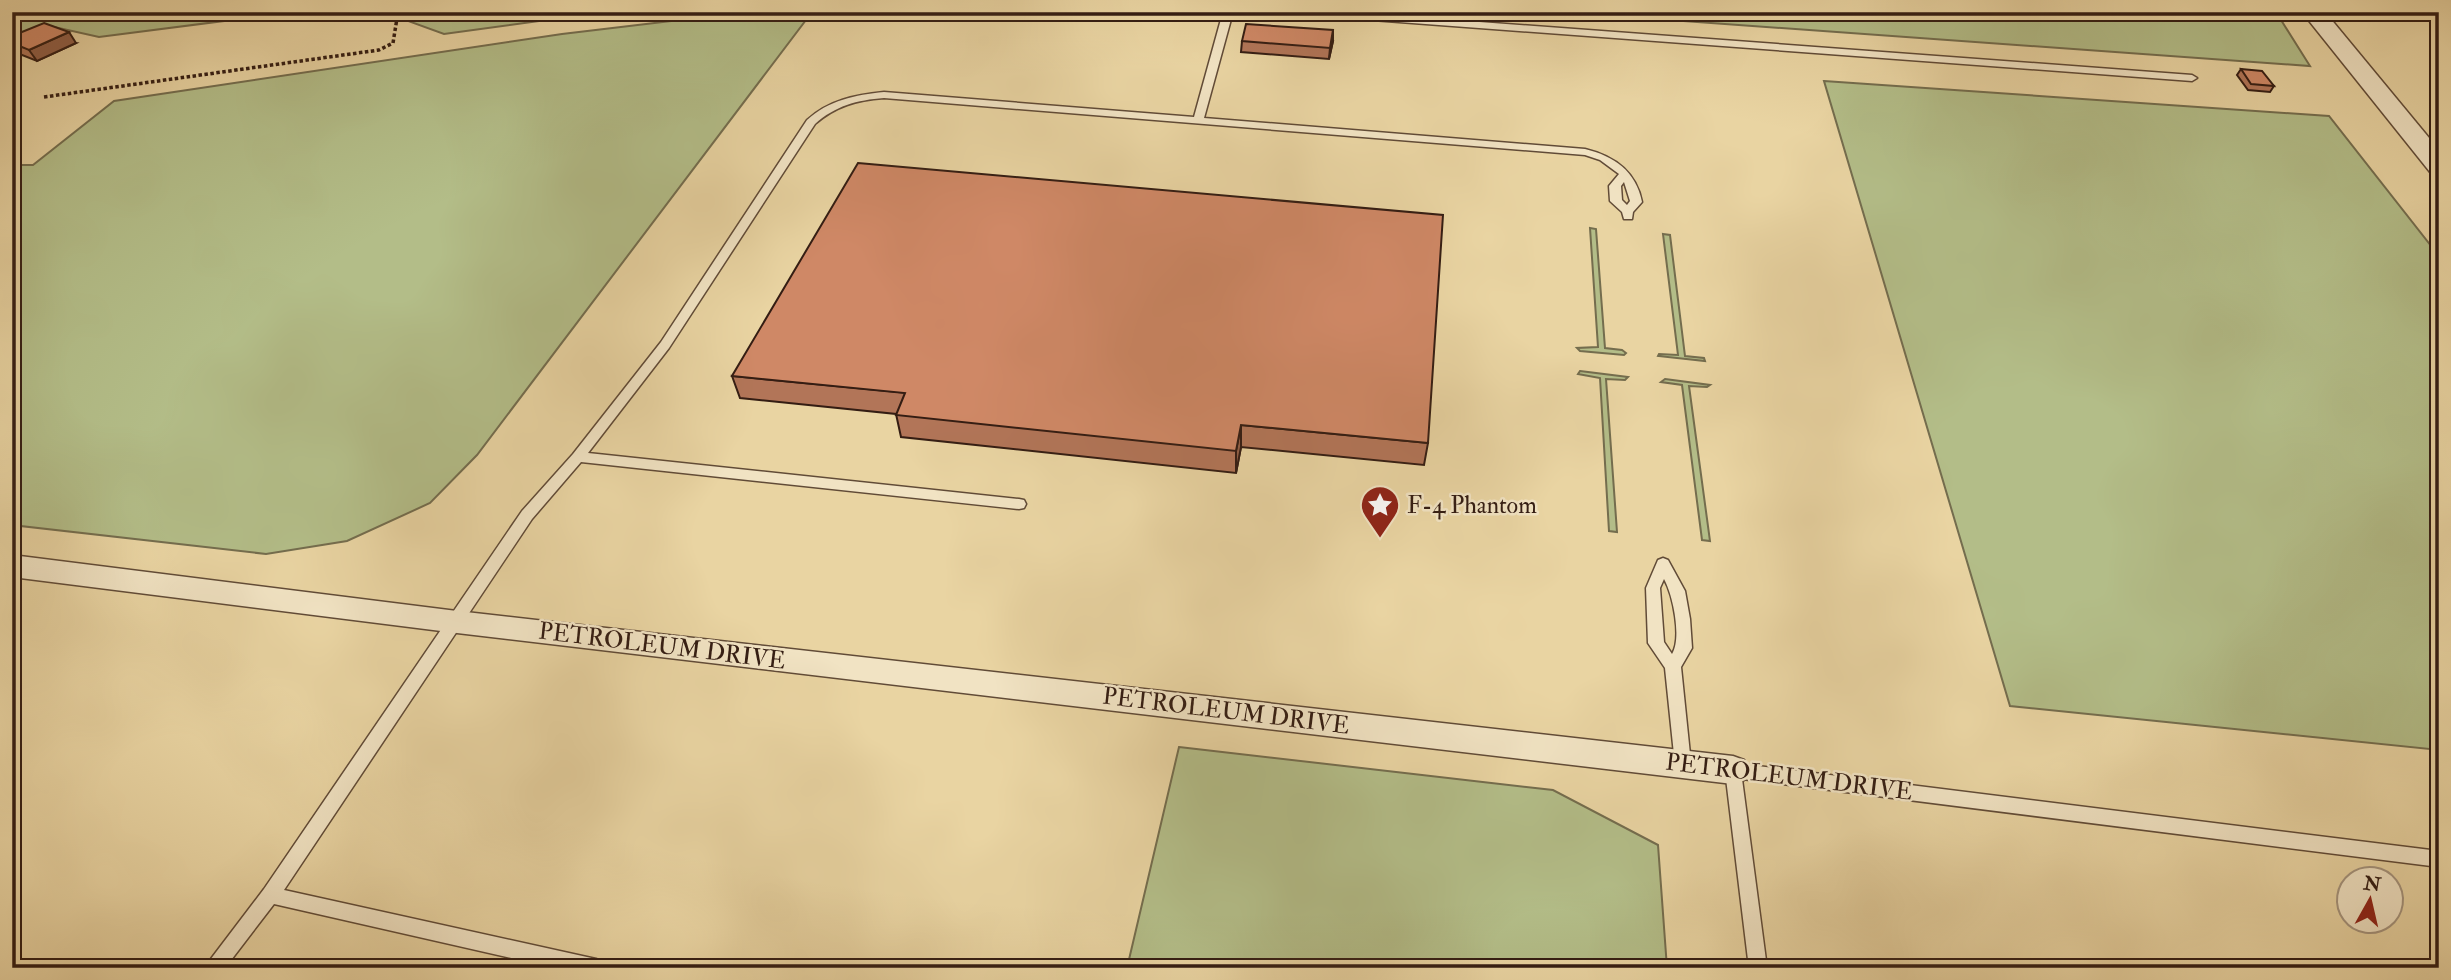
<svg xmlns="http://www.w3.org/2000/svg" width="2451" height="980" viewBox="0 0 2451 980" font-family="'IM FELL Double Pica',serif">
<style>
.green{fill:#b3bd88;stroke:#746d4e;stroke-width:2}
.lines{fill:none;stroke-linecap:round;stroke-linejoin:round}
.service-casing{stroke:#614b37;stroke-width:3}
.minor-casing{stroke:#614b37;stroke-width:3}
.tertiary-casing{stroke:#614b37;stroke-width:3}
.path{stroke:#341d13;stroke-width:3.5;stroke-dasharray:3.5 2.5;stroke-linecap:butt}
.service{fill:#f1e3c3;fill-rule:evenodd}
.minor{fill:#f1e3c3;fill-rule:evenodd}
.tertiary{fill:#f1e3c3;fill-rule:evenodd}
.wall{fill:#b27558;stroke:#341d13;stroke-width:2}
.shaded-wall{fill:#915f47;stroke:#341d13;stroke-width:2}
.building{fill:#cf8866;stroke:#341d13;stroke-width:2}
.labels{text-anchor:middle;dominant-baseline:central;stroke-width:5;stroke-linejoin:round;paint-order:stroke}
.poi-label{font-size:24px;fill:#341d13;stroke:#f1e3c3;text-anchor:start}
.street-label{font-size:24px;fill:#341d13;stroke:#f1e3c3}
</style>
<rect width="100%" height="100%" fill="#e9d4a2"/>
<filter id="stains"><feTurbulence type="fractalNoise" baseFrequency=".00286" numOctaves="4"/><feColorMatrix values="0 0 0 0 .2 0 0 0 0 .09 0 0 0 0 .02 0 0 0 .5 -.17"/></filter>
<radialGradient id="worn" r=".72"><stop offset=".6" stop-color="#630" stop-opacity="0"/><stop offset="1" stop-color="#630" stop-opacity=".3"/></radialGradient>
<!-- green -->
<g class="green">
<polygon points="12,12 294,12 99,37 50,26 12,43"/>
<polygon points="411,12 605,12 444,34 408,21"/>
<polygon points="747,12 812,12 477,455 430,503 347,541 266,554 12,525 12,165 33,165 114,101 562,34"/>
<polygon points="1559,12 2276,12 2310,66"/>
<polygon points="1824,81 2329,116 2439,256 2439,750 2010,706"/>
<polygon points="1590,228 1596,229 1605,348 1622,350 1626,353 1624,355 1580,351 1577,348 1598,347"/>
<polygon points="1663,234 1670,235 1685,356 1704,358 1705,361 1658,356 1659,354 1678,355"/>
<polygon points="1580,371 1628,377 1625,380 1606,379 1617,532 1609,531 1600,378 1578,374"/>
<polygon points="1665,379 1710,385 1707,387 1689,386 1710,541 1702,540 1682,385 1661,382"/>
<polygon points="1179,747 1553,790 1658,845 1667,968 1127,968"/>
</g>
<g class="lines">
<!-- service casing -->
<g class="service-casing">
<g id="service">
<path d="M1223,12H1233L1204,118L1585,149C1614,156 1636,171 1642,202L1633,212L1632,219H1624L1622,212L1610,201L1609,186L1619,174L1600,160L1585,155L884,98C857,100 835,106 815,124L669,348L588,453L1019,499L1024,500L1026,504L1024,508L1019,509L581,462L532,519L284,890L596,959L603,962L605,968H555L274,904L225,968H204L264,889L522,511L573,454L661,342L807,120C829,100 855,95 884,92L1194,117ZM1624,182L1630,201L1627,205L1622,200L1621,186Z"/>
<polygon points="1300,12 1346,12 2192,75 2197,78 2192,81 1305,15"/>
<polygon points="15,92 20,95 12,102 12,93"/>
<path d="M1663,558L1668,560L1685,591L1690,619L1692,648L1681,667L1691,764L1689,769L1683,771L1677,769L1675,764L1665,668L1648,643L1646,588L1658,560ZM1664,579C1673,595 1682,638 1672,654L1664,642L1660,588Z"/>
<polygon points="1733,763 2439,851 2439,867 1742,779 1767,968 1749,968 1725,770 1727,765"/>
</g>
</g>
<!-- minor casing -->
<g class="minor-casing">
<polygon id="minor" points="12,555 457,611 1733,756 1744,760 1749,770 1744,780 1733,784 457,633 12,577"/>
</g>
<!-- tertiary casing -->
<g class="tertiary-casing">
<polygon id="tertiary" points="2302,12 2325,12 2439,150 2439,175 2430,172"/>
</g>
<!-- path -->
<polyline class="path" points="44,97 379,50 393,43 398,12"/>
<!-- service -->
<use href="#service" class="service"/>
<!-- minor -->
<use href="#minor" class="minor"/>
<!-- tertiary -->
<use href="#tertiary" class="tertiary"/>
</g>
<!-- wall -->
<g class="wall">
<polygon points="1098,12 1128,12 1124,20 1098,18"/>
<polygon points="12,36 76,43 37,61 12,51"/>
<polygon points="1242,41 1333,41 1329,59 1241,52"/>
<polygon points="2241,69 2274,86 2270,92 2248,90 2237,75"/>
<polygon points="732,376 1428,443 1424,465 1241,447 1236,473 901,437 896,414 740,398"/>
</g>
<!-- shaded-wall -->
<g class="shaded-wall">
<polygon points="1333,30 1333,41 1329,59 1330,48"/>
<polygon points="69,32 76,43 37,61 29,50"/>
<polygon points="1241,425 1241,447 1236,473 1236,451"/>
</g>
<!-- building -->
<g class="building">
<polygon points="1098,12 1125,12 1124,15"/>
<polygon points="44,23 69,32 29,50 12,43 12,36"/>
<polygon points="1246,24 1333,30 1330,48 1242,41"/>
<polygon points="2241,69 2262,71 2274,86 2251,84"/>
<polygon points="858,163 1443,215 1428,443 1241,425 1236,451 896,415 905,393 732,376"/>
</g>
<!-- icons -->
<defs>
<g id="sight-pin" transform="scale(2.0125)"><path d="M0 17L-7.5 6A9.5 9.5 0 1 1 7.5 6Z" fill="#8f2418" stroke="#f1e3c3"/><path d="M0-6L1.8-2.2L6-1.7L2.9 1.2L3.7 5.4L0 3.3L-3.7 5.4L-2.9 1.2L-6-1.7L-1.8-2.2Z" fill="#fff"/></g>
</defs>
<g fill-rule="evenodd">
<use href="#sight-pin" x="1380" y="505"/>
</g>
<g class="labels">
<!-- poi labels -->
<g class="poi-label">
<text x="1407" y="505">F-4 Phantom</text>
</g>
<!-- street labels -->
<g class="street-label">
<text transform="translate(662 646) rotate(7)">PETROLEUM DRIVE</text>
<text transform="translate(1226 711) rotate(7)">PETROLEUM DRIVE</text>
<text transform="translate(1789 777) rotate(7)">PETROLEUM DRIVE</text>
</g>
</g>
<!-- margin -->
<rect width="2451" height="980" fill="none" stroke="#e9d4a2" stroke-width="42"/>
<rect x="14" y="14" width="2423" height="952" fill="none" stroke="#341d13" stroke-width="3.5"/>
<rect x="21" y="21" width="2409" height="938" fill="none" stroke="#341d13" stroke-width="2"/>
<!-- north arrow -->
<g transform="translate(2370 900) rotate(8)"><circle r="33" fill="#f1e3c3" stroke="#a5947d" stroke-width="2"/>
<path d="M0-5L12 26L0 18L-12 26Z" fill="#8f2418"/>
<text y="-10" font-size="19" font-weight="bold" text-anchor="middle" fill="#341d13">N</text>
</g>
<rect width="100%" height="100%" filter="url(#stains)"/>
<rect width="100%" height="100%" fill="url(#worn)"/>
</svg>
